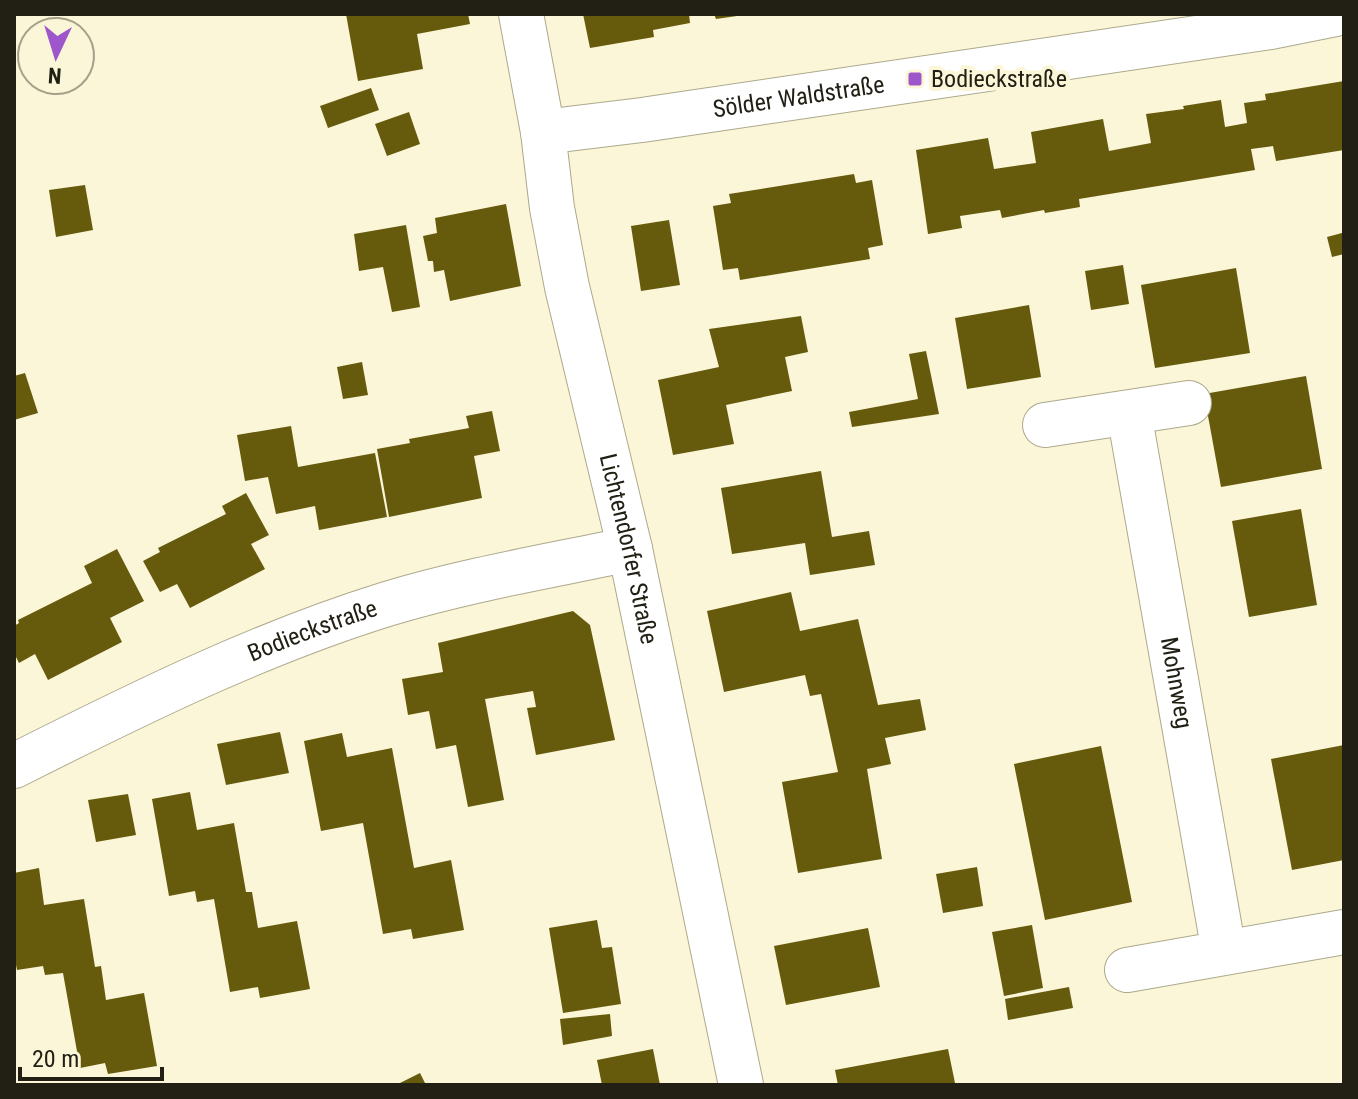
<svg xmlns="http://www.w3.org/2000/svg" width="1358" height="1099" viewBox="0 0 1358 1099" font-family="'Roboto Condensed',sans-serif">
<style>
.building{fill:#665a0c}
.lines{fill:none;stroke-linecap:round;stroke-linejoin:round}
.minor-casing{stroke:#ada98c;stroke-width:46}
.tertiary-casing{stroke:#ada98c;stroke-width:46}
.secondary-casing{stroke:#ada98c;stroke-width:46}
.minor{stroke:#fff;stroke-width:44}
.tertiary{stroke:#fff;stroke-width:44}
.secondary{stroke:#fff;stroke-width:44}
.poi-dot{fill:#9e57cb;stroke:#fbf6d8;stroke-width:3}
.labels{text-anchor:middle;dominant-baseline:central;stroke-width:8;stroke-linejoin:round;paint-order:stroke}
.poi-label{font-size:24px;fill:#222015;stroke:#fbf6d8;text-anchor:start}
.street-label{font-size:24px;fill:#222015;stroke:#fbf6d8}
</style>
<rect width="100%" height="100%" fill="#fbf6d8"/>
<!-- building -->
<g class="building">
<polygon points="346,14 468,14 470,24 417,34 423,69 358,81"/>
<polygon points="583,14 689,14 690,23 653,30 654,37 590,48"/>
<polygon points="714,14 737,14 737,16 716,19"/>
<polygon points="1344,81 1344,150 1276,161 1273,146 1251,149 1255,170 1079,199 1080,207 1045,213 1044,210 1002,218 1000,210 960,216 962,228 928,234 916,150 988,138 994,169 1036,163 1031,132 1103,119 1109,151 1151,143 1146,114 1184,109 1183,106 1221,100 1225,127 1247,123 1244,103 1266,100 1265,94"/>
<polygon points="371,88 379,110 328,128 320,106"/>
<polygon points="409,112 420,144 387,156 375,124"/>
<polygon points="854,174 856,183 872,180 883,245 868,248 870,259 740,280 738,268 723,270 713,206 731,203 729,194"/>
<polygon points="85,185 93,230 56,237 49,190"/>
<polygon points="506,204 521,286 450,301 444,270 434,272 433,261 428,261 423,236 437,233 435,218"/>
<polygon points="669,220 680,285 641,291 631,226"/>
<polygon points="406,225 420,307 392,312 383,267 359,271 354,234"/>
<polygon points="1342,233 1344,254 1332,257 1327,237"/>
<polygon points="1123,265 1129,304 1091,310 1085,271"/>
<polygon points="1236,268 1250,353 1155,368 1141,285"/>
<polygon points="1029,305 1041,377 967,389 955,318"/>
<polygon points="801,316 808,352 785,357 792,391 726,405 734,444 673,455 658,380 719,367 709,329"/>
<polygon points="926,351 939,414 852,427 849,412 918,399 909,354"/>
<polygon points="362,362 368,395 343,399 337,367"/>
<polygon points="25,373 38,413 14,420 14,376"/>
<polygon points="1306,376 1322,469 1221,487 1204,394"/>
<polygon points="492,411 500,451 474,456 482,498 389,517 377,449 410,443 409,439 469,428 466,416"/>
<polygon points="291,426 298,467 375,453 387,517 319,530 315,506 276,514 268,477 245,481 237,435"/>
<polygon points="821,471 832,537 869,531 875,565 810,575 805,543 732,554 721,488"/>
<polygon points="246,493 269,535 251,544 265,569 190,608 177,584 160,592 143,561 160,552 158,548 226,514 222,506"/>
<polygon points="1301,509 1317,605 1249,617 1232,521"/>
<polygon points="117,549 144,601 110,618 122,642 48,680 35,654 19,663 14,653 14,626 19,623 18,620 92,583 84,566"/>
<polygon points="791,592 800,631 858,619 878,705 920,699 926,730 885,738 891,764 867,769 882,859 798,873 782,782 838,772 821,694 810,696 805,675 724,692 707,611"/>
<polygon points="573,611 590,625 615,740 536,755 527,708 536,707 533,691 485,699 504,800 468,807 456,745 436,749 429,711 408,715 402,679 443,672 438,643"/>
<polygon points="280,732 289,773 226,785 217,744"/>
<polygon points="342,733 347,757 392,748 414,868 451,860 464,930 413,939 411,929 383,934 363,823 321,831 304,741"/>
<polygon points="1344,745 1344,860 1292,870 1271,759"/>
<polygon points="1101,746 1132,902 1045,920 1014,764"/>
<polygon points="190,792 197,830 234,823 246,892 252,892 258,928 297,921 310,989 260,998 258,987 230,992 214,899 197,902 195,891 169,896 152,799"/>
<polygon points="128,794 136,835 96,842 88,800"/>
<polygon points="977,867 983,906 943,913 936,874"/>
<polygon points="39,868 44,905 84,899 95,967 101,966 106,1000 144,993 157,1066 108,1074 105,1063 80,1068 63,973 45,975 43,966 17,970 14,955 14,873"/>
<polygon points="597,920 602,948 612,947 621,1004 563,1013 549,928"/>
<polygon points="1032,925 1043,988 1004,996 992,932"/>
<polygon points="868,928 880,987 786,1005 774,946"/>
<polygon points="1069,987 1073,1008 1008,1020 1005,999"/>
<polygon points="610,1014 612,1036 563,1045 560,1019"/>
<polygon points="653,1049 660,1085 602,1085 597,1060"/>
<polygon points="948,1049 955,1083 945,1085 838,1085 835,1070"/>
<polygon points="420,1073 426,1085 396,1085"/>
</g>
<g class="lines">
<!-- minor casing -->
<g class="minor-casing">
<g id="minor">
<path id="s1" d="M1129,413L1224,952"/>
<polyline points="1045,425 1189,403"/>
<path id="s2" d="M14,766C135,705 258,644 387,604C466,580 549,566 630,549"/>
<polyline points="1127,970 1344,932"/>
</g>
</g>
<!-- tertiary casing -->
<g class="tertiary-casing">
<g id="tertiary">
<path id="s3" d="M543,132L642,120L1271,27L1336,14"/>
</g>
</g>
<!-- secondary casing -->
<g class="secondary-casing">
<g id="secondary">
<path id="s4" d="M521,14L543,132L552,208L567,287L630,549L741,1085"/>
</g>
</g>
<!-- minor -->
<use href="#minor" class="minor"/>
<!-- tertiary -->
<use href="#tertiary" class="tertiary"/>
<!-- secondary -->
<use href="#secondary" class="secondary"/>
</g>
<!-- markers -->
<rect class="poi-dot" x="907" y="71" width="16" height="16" rx="4"/>
<g class="labels">
<!-- poi labels -->
<g class="poi-label">
<text x="931" y="79">Bodieckstraße</text>
</g>
<!-- street labels -->
<g class="street-label">
<text stroke="none"><textPath href="#s3" startOffset="258">Sölder Waldstraße</textPath></text>
<text stroke="none"><textPath href="#s4" startOffset="546">Lichtendorfer Straße</textPath></text>
<text stroke="none"><textPath href="#s2" startOffset="328">Bodieckstraße</textPath></text>
<text stroke="none"><textPath href="#s1" startOffset="274">Mohnweg</textPath></text>
</g>
</g>
<!-- border -->
<rect width="1358" height="1099" fill="none" stroke="#222015" stroke-width="32"/>
<!-- north arrow -->
<g transform="translate(56 56) rotate(184)"><circle r="38" fill="#fbf6d8" stroke="#a4a08a" stroke-width="2"/>
<path d="M0-6L14 30L0 20L-14 30Z" fill="#9e57cb"/>
<text y="-12" font-size="22" font-weight="bold" text-anchor="middle" fill="#222015">N</text>
</g>
<!-- scale -->
<path d="M20 1067v12h142v-12" fill="none" stroke="#222015" stroke-width="4"/>
<text x="32" y="1067" font-size="24" fill="#222015" stroke="#fbf6d8" stroke-width="6" paint-order="stroke">20 m</text>
</svg>
